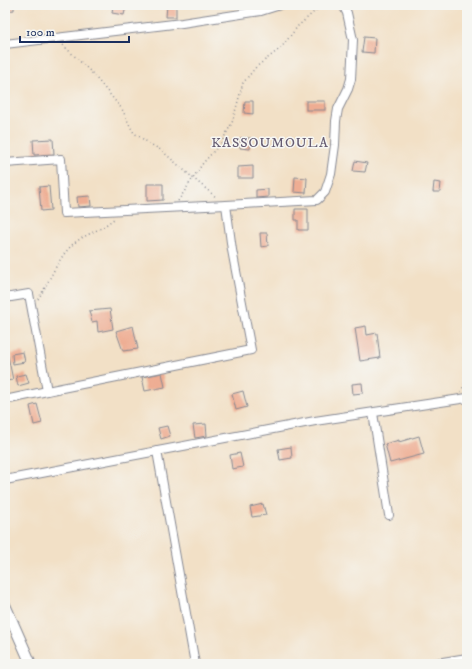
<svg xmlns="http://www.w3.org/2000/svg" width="472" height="669" viewBox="0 0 472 669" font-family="'IM FELL DW Pica',serif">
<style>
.building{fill:#eead93}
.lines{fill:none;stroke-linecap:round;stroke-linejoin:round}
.minor-casing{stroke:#868892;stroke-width:10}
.major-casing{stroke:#868892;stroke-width:12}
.path{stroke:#868892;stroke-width:1.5;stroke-dasharray:1 3;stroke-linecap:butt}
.minor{stroke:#fff;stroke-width:8}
.major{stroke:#fff;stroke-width:10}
.labels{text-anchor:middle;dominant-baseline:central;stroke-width:3;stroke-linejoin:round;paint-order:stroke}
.quarter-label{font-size:14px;letter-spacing:1px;fill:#655b71;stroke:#f6f6f2}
</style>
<rect width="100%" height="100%" fill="#f6f6f2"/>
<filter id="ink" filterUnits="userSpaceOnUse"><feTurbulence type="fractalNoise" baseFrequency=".025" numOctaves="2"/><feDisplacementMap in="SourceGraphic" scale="8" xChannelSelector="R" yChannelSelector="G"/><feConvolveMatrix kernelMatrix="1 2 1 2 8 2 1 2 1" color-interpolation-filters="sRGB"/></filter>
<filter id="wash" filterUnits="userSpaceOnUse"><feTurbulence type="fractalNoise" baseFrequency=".012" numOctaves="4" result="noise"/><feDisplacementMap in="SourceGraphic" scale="16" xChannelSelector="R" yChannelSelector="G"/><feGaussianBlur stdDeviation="0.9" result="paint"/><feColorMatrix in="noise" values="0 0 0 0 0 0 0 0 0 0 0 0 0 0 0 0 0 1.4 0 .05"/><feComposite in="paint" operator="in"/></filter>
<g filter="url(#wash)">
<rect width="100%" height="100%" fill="#f2e0c6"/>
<g id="blocks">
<!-- building -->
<g class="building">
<polygon points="5,5 14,5 14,10 5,11"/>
<polygon points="113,5 126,6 124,15 112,13"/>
<polygon points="167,5 176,5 176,17 166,17"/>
<polygon points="364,37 375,38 374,53 362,52"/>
<polygon points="245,101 253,101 253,114 244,113"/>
<rect x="306" y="101" width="19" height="9"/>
<polygon points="240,138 251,138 250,149 240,148"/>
<polygon points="53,139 54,154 34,155 33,140"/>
<polygon points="355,161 367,163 365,172 353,171"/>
<polygon points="253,166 253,178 238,178 238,167"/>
<polygon points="295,177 307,178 306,193 294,192"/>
<polygon points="434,182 441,183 440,192 433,192"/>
<polygon points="147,184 163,184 163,200 147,201"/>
<polygon points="49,186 51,210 41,211 39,187"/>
<polygon points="268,189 268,197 256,198 256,190"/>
<polygon points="90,196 91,206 78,207 77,197"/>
<polygon points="295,209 308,209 308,230 298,230 298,220 295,220"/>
<polygon points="260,233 267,233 268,246 261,247"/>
<polygon points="110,309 113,329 98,332 97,321 92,322 89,311"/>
<polygon points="133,326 138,349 123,351 116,331"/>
<polygon points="366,326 367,335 377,333 380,358 360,361 355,328"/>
<polygon points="23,352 25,362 13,364 12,354"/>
<polygon points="5,356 8,356 13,380 5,381"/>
<polygon points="162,373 165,387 145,391 142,377"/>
<polygon points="26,374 29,383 18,386 16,376"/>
<polygon points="362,383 363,393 353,394 352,384"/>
<polygon points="243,391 247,407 236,410 232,394"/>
<polygon points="37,404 42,423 34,425 30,406"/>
<polygon points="206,424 207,436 195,438 193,425"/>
<polygon points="167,426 170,436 161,439 158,428"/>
<polygon points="419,436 424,454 390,463 385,444 399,440 399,442"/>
<polygon points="291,447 292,458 280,460 278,449"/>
<polygon points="240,453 243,467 232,469 230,455"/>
<polygon points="263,504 266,515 252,517 250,507"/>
</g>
</g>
</g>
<g filter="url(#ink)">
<use href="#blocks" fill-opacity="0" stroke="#868892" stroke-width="1"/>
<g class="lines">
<!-- minor casing -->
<g class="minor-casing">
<g id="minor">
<polyline points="5,44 182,23 261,11 280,5"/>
<polyline points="5,163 61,159 64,213 226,205 232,250 251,350 52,390 5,400"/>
<polyline points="226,205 317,200 325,192 331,174 335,145 336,121 338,109 348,89 351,79 353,40 347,13 343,5"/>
<polyline points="5,298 29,294 47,391"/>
<polyline points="373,413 389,515"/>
<polyline points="157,451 195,664"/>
<polyline points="5,480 315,421 467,398"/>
<polyline points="431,664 467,658"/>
</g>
</g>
<!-- major casing -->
<g class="major-casing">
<polyline id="major" points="5,605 31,664"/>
</g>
<!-- path -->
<g class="path">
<polyline points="63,45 91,72 122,109 130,126 134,133 150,144 161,150 193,178 217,198"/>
<polyline points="178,201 203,163 221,143 232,123 243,83 256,67 281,48 298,26 322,5"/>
<path d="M38,299C51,280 58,255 77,241C84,236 92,233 99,229C104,227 109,222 114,219"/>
<polyline points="461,392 467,378"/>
</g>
<!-- minor -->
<use href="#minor" class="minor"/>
<!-- major -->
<use href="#major" class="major"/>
</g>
</g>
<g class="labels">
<!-- quarter labels -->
<g class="quarter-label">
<text x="270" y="143">KASSOUMOULA</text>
</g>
</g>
<!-- margin -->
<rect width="472" height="669" fill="none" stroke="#f6f6f2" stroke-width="20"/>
<!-- scale -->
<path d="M20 36v6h109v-6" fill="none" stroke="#1b2f5e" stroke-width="2"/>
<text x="26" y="36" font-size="12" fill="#1b2f5e" stroke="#f6f6f2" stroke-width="3" paint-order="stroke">100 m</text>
</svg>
